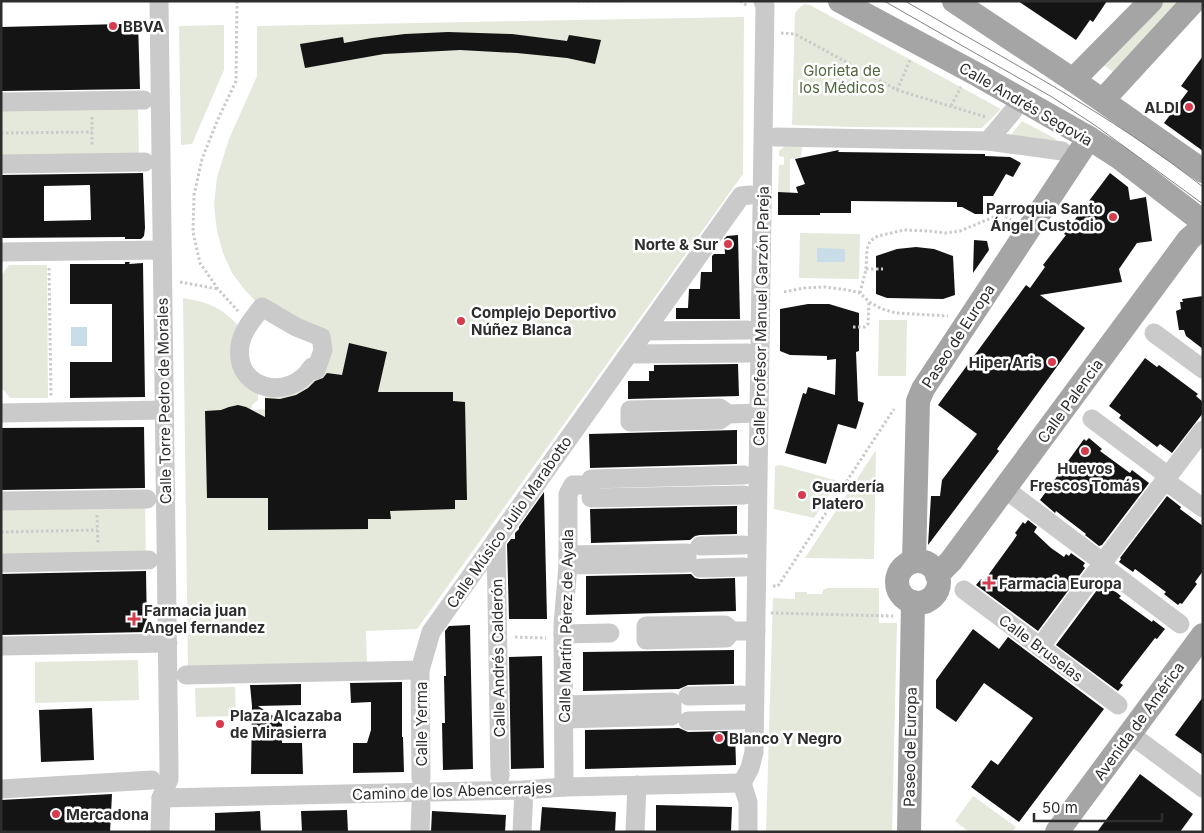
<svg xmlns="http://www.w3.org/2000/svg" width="1204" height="833" viewBox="0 0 1204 833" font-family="Inter,sans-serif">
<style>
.green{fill:#e4e9db}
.water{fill:#c9dde8}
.building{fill:#141414;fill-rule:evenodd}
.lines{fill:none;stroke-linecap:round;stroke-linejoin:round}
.path{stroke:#cacaca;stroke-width:3;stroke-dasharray:2.5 2.5;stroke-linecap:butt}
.minor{stroke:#cacaca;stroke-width:19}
.major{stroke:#a5a5a5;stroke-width:24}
.tram{stroke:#828282;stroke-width:1}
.poi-dot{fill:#d73b4e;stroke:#fff;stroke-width:2}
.labels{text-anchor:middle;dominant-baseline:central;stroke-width:5;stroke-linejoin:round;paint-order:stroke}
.poi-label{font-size:15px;font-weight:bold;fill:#2d2d2d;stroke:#fff;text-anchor:start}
.park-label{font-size:15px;fill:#52653e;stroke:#fff}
.street-label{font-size:15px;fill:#2d2d2d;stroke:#fff}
</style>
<rect width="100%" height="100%" fill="#fff"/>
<!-- green -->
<g class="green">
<polygon points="1161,1 1186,1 1118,75 1100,63"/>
<polygon points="805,4 810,5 1001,109 982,128 855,127 792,125 795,13 800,7"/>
<path d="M744,17L743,174L417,629L366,631L367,665L188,668L183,298C213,303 224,309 244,332L240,347L258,386V400L252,405L251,410L265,409V387L277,388L323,350L258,304L244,289L232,273L223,253L217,231L214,205L217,177L229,139L257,76V26Z"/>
<polygon points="224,25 224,70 192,144 181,145 179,26"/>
<polygon points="1,95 138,107 139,156 1,170"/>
<polygon points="1022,121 1056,139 1054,146 1007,140"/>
<polygon points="784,147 802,147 801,157 790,159 790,193 778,192 779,165 784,165 784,157 779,156 779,151"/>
<polygon points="800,233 860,234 859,279 799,278"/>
<polygon points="9,265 47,265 48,398 10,398 1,387 1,276"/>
<polygon points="879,320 907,320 906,376 878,376"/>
<polygon points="876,450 874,559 805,558"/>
<polygon points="781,465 838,481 814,518 774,509 775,466"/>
<polygon points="145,494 146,566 1,571 1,496"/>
<polygon points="827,588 879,588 879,623 897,623 892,832 766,832 773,598 795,599 795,592 807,592 807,594 822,594 823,590"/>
<polygon points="138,660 139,700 35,703 35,662"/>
<polygon points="235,687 236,716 196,717 195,688"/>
<polygon points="973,796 1016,827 1012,832 969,832 955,821"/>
</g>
<!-- water -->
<g class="water">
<polygon points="817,248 845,249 845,262 817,262"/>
<rect x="71" y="327" width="16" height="19"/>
</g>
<!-- building -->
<g class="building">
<polygon points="1018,1 1107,1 1093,22 1090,20 1076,40"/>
<polygon points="138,22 140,89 1,91 1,27 122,24 122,23"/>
<polygon points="448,32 512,34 567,41 569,35 601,40 595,64 567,58 517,53 460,50 384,54 305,68 300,44 343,37 344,43 372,38 405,34"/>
<polygon points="1203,56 1203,151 1164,123 1188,91 1181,86"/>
<polygon points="839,150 838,152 985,154 985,156 1010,157 1021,163 1013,177 1006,174 993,196 983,196 983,214 975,214 962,207 957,207 957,202 851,201 851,213 820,213 820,215 778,215 778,192 798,193 796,187 805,184 795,159"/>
<path d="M143,173L145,228L144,236L141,239H125V237L1,238V175ZM90,185L91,220L44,221V186Z"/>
<polygon points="1110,173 1128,187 1130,200 1146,197 1152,241 1137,243 1119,269 1122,282 1040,295 1085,328 997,449 999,451 928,545 931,496 940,496 942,480 977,434 938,405 1026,285 1030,288 1045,267 1043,265 1066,235 1064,234"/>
<polygon points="738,235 740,319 676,319 676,308 688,308 689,289 700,289 701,272 712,272 712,256 714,254 725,254 724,239 727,236"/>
<polygon points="974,240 987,241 989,250 973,273"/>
<polygon points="916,247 934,249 953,256 955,295 943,299 887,298 876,294 876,256 897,249"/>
<polygon points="125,262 130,262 129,264 143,263 145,397 70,398 70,362 112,362 112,304 70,304 70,264 125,264"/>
<polygon points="1203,296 1203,349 1186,336 1184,330 1179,330 1176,311 1181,309 1180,302 1183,302 1182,299"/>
<polygon points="808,304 829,304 859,313 859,351 856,352 858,401 864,403 856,429 838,424 826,464 785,453 803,393 806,394 808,387 835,395 836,359 827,360 827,356 790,355 780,351 780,309"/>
<polygon points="349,343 387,352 378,392 453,392 453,401 465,402 467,500 455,500 455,509 390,511 391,519 368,519 368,529 268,530 268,498 207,498 205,411 221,410 229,407 238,405 246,407 265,417 265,398 280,399 296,395 308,388 315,381 323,378 327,373 342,375"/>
<polygon points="1145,358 1157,367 1159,365 1198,394 1196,396 1203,402 1203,413 1172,453 1160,444 1157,447 1119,418 1121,415 1109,406"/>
<polygon points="738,364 739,396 628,399 628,381 649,381 649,371 654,371 654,365"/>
<polygon points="144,427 145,488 1,490 1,428"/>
<polygon points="737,430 737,464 590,468 589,434"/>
<polygon points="1089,438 1102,449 1100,451 1130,473 1132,470 1149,483 1102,545 1099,546 1085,535 1086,534 1056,511 1055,513 1040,500 1084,439 1086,441"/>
<polygon points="544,492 547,619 509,619 507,544 511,539 515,539 515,533 519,529 519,527"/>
<polygon points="1167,496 1181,507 1180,509 1203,526 1203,571 1195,582 1197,584 1182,604 1180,603 1178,605 1164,594 1166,592 1135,569 1133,572 1119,562 1121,559 1120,558"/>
<polygon points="737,506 737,534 700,535 695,536 690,540 591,543 590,509"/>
<polygon points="1028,520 1037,527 1034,532 1051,548 1064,557 1066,554 1069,556 1071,553 1085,563 1083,566 1085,568 1038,631 976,585 981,579 984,581 1013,541 1017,535 1015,533 1023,522 1025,524"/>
<polygon points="146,571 147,632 1,635 1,574"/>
<polygon points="691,574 695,578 700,579 735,578 736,611 586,615 586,576"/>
<polygon points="1103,582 1121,596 1119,598 1152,622 1153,620 1165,629 1157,639 1155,638 1120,683 1123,685 1118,691 1056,645"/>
<polygon points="470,625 473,769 443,770 442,723 445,723 444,676 446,676 445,631 449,626"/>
<polygon points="973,629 999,649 1008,637 1104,709 1019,822 971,787 991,760 998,765 1033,718 984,683 956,722 936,708 936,680"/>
<polygon points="734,650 734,684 688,685 679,689 583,691 583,652"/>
<polygon points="542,656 544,768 511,769 509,657"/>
<polygon points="402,682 402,737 403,737 404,772 353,773 353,743 367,743 371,730 371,702 351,703 350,683"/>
<polygon points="301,684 301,705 258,706 282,722 282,743 302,743 303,774 251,774 252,706 250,685"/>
<polygon points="1203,697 1203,755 1175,735"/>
<polygon points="92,708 94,760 41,762 39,710"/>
<polygon points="679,728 688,732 735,731 736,765 585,769 585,730"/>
<polygon points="1140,774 1193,814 1180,832 1097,832"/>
<polygon points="112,794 110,832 1,832 1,800"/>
<polygon points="656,805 732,807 731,832 656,832"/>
<polygon points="542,807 616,812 615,832 540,832"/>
<polygon points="347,810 348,832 302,832 301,811"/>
<polygon points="260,811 261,832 215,832 215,813"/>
<polygon points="432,811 506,815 505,832 431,832"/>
</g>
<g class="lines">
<!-- path -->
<g class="path">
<polyline points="237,1 236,81 218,119 202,159 194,195 193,232 200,263 218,289 238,311"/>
<polyline points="577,1 622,1"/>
<polyline points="740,1 748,6"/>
<polyline points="781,33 795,34 897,90 986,117"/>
<polyline points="897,90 910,60"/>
<polyline points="951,106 961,87"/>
<polyline points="92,117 92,145"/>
<polyline points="1,133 92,132"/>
<polyline points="49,268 51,397"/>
<polyline points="866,269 883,269"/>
<polyline points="180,282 218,289"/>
<polyline points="784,292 804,288 825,287 848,290 860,293 869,302 882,309 896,313 948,316"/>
<polyline points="860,293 866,269 867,249 870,241 878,236 904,230 929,231 945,233 960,231 1001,214 1011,220"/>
<polyline points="853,327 865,327 868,324 869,302"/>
<polyline points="97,515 98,544"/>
<polyline points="1,532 97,530"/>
<polyline points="773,586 778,586 894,409"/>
<polyline points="771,613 893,616"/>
<polyline points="515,637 546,638"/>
</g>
<!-- minor -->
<g class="minor">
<polyline points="159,1 169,769 169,779 161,798 160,832"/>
<polyline points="1,102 144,100"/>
<polyline points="776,137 988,141 1062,151"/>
<polyline points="988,141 1013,111"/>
<polyline points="1,164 145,162"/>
<polyline points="1,252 161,250"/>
<path d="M262,307L296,327L321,337L323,350L316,370L312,367C290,402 234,391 240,346C242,331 253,319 262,307Z"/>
<polyline points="645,331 748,330"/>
<polyline points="1154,333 1203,369"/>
<polyline points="629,354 748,353"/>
<polyline points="1,413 164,410"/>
<polyline points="728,414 720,420 630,422 630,410 720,408 728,414 759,413"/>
<polyline points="1092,419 1163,472"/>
<polyline points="591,479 744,475"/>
<polyline points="1171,485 1203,508"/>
<polyline points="1005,489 1097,558 1102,560 1107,557 1203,430"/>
<polyline points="591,498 744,495"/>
<polyline points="1,501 147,499"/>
<polyline points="496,540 500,776"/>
<polyline points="700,546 744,545"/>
<polyline points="1,563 149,560"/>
<polyline points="568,565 687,563 687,553 568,555"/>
<polyline points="700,568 744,567"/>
<polyline points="1107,569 1180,624"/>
<polyline points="964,590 1118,705"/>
<polyline points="732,631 726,638 646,640 646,626 725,625 732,631 756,631"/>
<polyline points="563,634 610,633"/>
<polyline points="1,646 168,643"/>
<polyline points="1040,647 1096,572"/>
<polyline points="420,670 421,778"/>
<polyline points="186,675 420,670 431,632 741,196 750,195"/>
<polyline points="688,696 742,695"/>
<polyline points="564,705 672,702 672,716 564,719"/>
<polyline points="688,721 742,720"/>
<polyline points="1130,734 1203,788"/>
<polyline points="742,783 750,768 754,752 765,6 763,1"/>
<polyline points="742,783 748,802 748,832"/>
<polyline points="564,787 563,625 568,565 568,494 573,485 591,485"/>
<polyline points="1,789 152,780"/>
<polyline points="161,798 524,790 564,787 742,783"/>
<polyline points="420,832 421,804"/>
<polyline points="522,832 524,790"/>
<polyline points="635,832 637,785"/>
</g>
<!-- major -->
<g class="major">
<polyline points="840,1 978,75 1089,138 1120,158 1203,222"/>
<polyline points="954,1 1073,80 1203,171"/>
<polyline points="1073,80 1151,1"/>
<polyline points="1103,100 1194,1"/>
<polyline points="914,561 918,401 923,389 1089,138"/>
<circle cx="918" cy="582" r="21"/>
<polyline points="937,575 951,561 1189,239 1203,227"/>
<polyline points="909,832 913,602"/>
<polyline points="1057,832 1203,635"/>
</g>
<!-- tram -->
<g class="tram">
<polyline points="884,1 1052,97 1096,126 1203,204"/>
<path d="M905,1C1006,60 1111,114 1203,187"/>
</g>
</g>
<!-- markers -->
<g class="poi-dot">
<circle cx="113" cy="26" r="5"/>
<circle cx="1189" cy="107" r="5"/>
<circle cx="1113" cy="217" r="5"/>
<circle cx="728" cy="244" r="5"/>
<circle cx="461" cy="321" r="5"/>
<circle cx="1052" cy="362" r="5"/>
<circle cx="1085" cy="451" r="5"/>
<circle cx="802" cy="495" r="5"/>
<path d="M986.5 575.5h5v5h5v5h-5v5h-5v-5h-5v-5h5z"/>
<path d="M131.5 611.5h5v5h5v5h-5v5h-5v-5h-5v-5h5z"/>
<circle cx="220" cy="724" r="5"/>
<circle cx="719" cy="738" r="5"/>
<circle cx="56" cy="814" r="5"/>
</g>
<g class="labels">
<!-- poi labels -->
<g class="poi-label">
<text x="123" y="26">BBVA</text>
<text x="1179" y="107" text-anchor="end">ALDI</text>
<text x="1103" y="208" text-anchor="end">Parroquia Santo<tspan x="1103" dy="17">Ángel Custodio</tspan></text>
<text x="718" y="244" text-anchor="end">Norte &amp; Sur</text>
<text x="471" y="312">Complejo Deportivo<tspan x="471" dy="17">Núñez Blanca</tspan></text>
<text x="1042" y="362" text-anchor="end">Hiper Aris</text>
<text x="1085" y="468" text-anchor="middle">Huevos<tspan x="1085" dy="17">Frescos Tomás</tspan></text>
<text x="812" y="486">Guardería<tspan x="812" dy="17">Platero</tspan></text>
<text x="999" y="583">Farmacia Europa</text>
<text x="144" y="610">Farmacia juan<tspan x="144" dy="17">Angel fernandez</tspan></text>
<text x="230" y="715">Plaza Alcazaba<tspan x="230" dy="17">de Mirasierra</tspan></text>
<text x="729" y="738">Blanco Y Negro</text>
<text x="66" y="814">Mercadona</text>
</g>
<!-- park labels -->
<g class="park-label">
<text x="842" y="70">Glorieta de<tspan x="842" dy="17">los Médicos</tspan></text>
</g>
<!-- street labels -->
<g class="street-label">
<text transform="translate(1026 104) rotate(30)">Calle Andrés Segovia</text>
<text transform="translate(761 316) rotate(-89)">Calle Profesor Manuel Garzón Pareja</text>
<text transform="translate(958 336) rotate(-57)">Paseo de Europa</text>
<text transform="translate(164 401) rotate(-91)">Calle Torre Pedro de Morales</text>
<text transform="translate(1070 401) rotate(-54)">Calle Palencia</text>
<text transform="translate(509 522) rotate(-55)">Calle Músico Julio Marabotto</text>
<text transform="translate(566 626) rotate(-89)">Calle Martín Pérez de Ayala</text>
<text transform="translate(1041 648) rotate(37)">Calle Bruselas</text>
<text transform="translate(498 658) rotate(-91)">Calle Andrés Calderón</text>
<text transform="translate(1139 721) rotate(-54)">Avenida de América</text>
<text transform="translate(421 724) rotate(-90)">Calle Yerma</text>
<text transform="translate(910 747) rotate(-89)">Paseo de Europa</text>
<text transform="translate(452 791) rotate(-2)">Camino de los Abencerrajes</text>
</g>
</g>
<!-- border -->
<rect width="1204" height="833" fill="none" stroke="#2d2d2d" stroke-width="5"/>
<!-- scale -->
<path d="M1034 813v8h128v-8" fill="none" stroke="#2d2d2d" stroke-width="2.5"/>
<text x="1042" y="813" font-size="15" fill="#2d2d2d" stroke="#ffffff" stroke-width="4" paint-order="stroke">50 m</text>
</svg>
